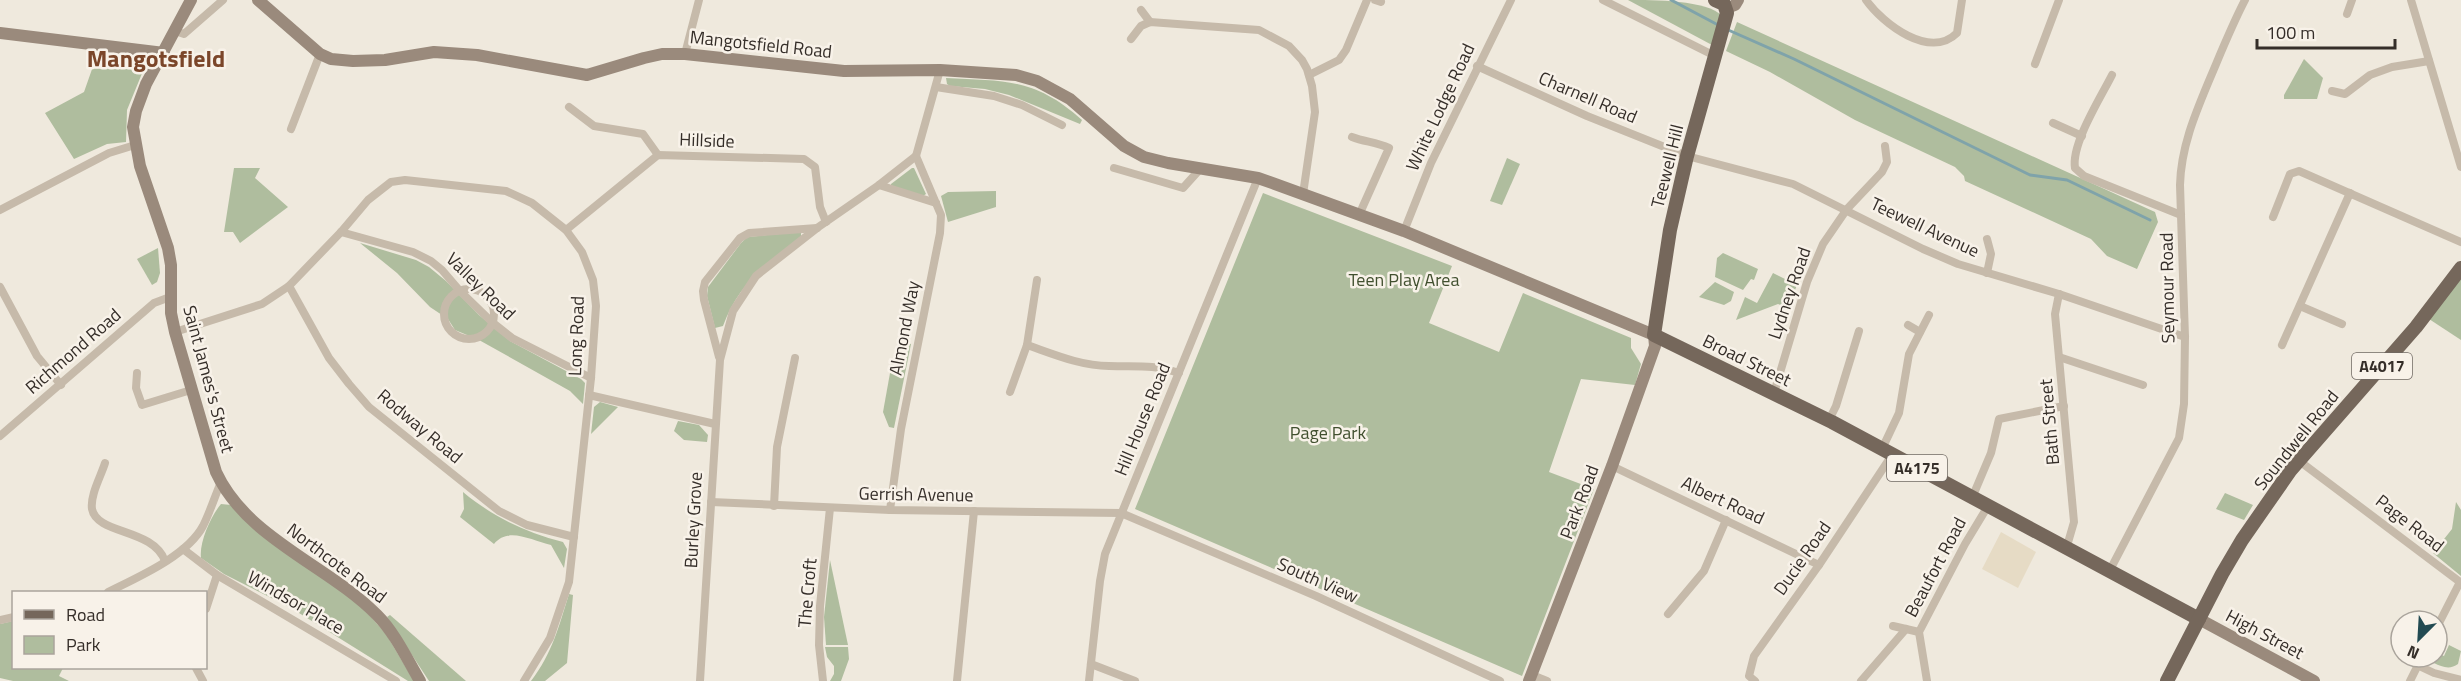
<svg xmlns="http://www.w3.org/2000/svg" width="2461" height="681" viewBox="0 0 2461 681" font-family="'Titillium Web',sans-serif">
<style>
.green{fill:#afbd9e}
.plaza{fill:#e6dbc5}
.lines{fill:none;stroke-linecap:round;stroke-linejoin:round}
.stream{stroke:#7fa3aa;stroke-width:3}
.street{stroke:#c6baaa;stroke-width:8}
.secondary{stroke:#9a8a7c;stroke-width:12}
.primary{stroke:#75675b;stroke-width:14}
.labels{text-anchor:middle;dominant-baseline:central;stroke-width:5;stroke-linejoin:round;paint-order:stroke}
.shield{fill:#f8f2e9;stroke:#706963;stroke-width:1.5}
.shield-label{font-size:16px;font-weight:bold;fill:#352e29}
.street-label{font-size:18px;fill:#352e29;stroke:#f8f2e9}
.park-label{font-size:18px;fill:#41502f;stroke:#f8f2e9}
.district-label{font-size:24px;font-weight:bold;fill:#7b462a;stroke:#f8f2e9}
</style>
<rect width="100%" height="100%" fill="#efe9dd"/>
<!-- green -->
<g class="green">
<path d="M1628,0C1653,0 1708,0 1722,16L1712,45Z"/>
<polygon points="1737,22 2155,212 2158,222 2137,269 2107,256 2091,239 1965,181 1964,176 1955,167 1855,120 1770,72 1726,51"/>
<polygon points="97,55 141,66 143,71 127,110 126,142 107,144 74,159 45,113 84,92"/>
<polygon points="2304,59 2323,78 2317,99 2284,99 2284,95"/>
<path d="M946,78C1005,81 1035,78 1082,120L1080,124L1009,95L985,89L950,86L947,84Z"/>
<polygon points="1507,158 1520,164 1502,205 1490,201"/>
<polygon points="234,168 260,168 255,178 288,207 240,243 233,232 224,232"/>
<polygon points="912,168 914,168 926,194 923,196 891,186 891,184"/>
<polygon points="996,191 996,207 948,222 941,196 948,192"/>
<polygon points="1263,193 1452,266 1429,323 1499,352 1523,293 1631,338 1631,348 1641,364 1635,385 1581,379 1549,472 1594,489 1522,676 1135,509"/>
<path d="M801,232V237C766,265 739,282 723,326L715,328L707,296L708,287L741,243L747,237Z"/>
<polygon points="360,243 416,260 429,267 446,281 479,315 510,341 581,379 585,383 583,404 570,391 479,340 455,330 448,319 430,307 397,273"/>
<polygon points="158,248 160,273 157,282 152,285 137,259"/>
<polygon points="1723,253 1758,269 1754,280 1751,279 1743,290 1715,277 1717,258"/>
<polygon points="1773,273 1797,285 1788,308 1778,304 1736,320 1745,297 1757,303"/>
<polygon points="2461,278 2461,340 2429,319"/>
<polygon points="1715,282 1734,292 1731,301 1724,305 1699,297"/>
<polygon points="907,343 911,344 894,428 889,427 883,412 892,362"/>
<polygon points="600,402 618,407 591,434 594,407"/>
<polygon points="678,421 699,425 708,435 707,442 684,440 674,431"/>
<path d="M463,492C493,517 525,532 563,542L567,549L564,568L551,545C532,541 508,526 494,544L460,517L464,509Z"/>
<polygon points="2225,493 2253,505 2244,520 2216,509"/>
<polygon points="2456,502 2461,510 2461,576 2433,553 2452,529"/>
<path d="M221,504L231,505L363,608L386,634L414,681H408L291,608L224,574L201,558C199,542 211,516 221,504Z"/>
<polygon points="830,560 848,645 826,645 824,617"/>
<path d="M569,594L573,595L567,663L545,681H531C552,654 559,626 569,594Z"/>
<polygon points="390,615 466,681 429,681 387,617"/>
<polygon points="13,621 14,668 63,668 59,676 69,681 13,681 0,678 0,624"/>
<path d="M2449,645L2461,651L2458,664C2450,670 2442,667 2434,663L2432,659L2437,657V653L2444,656Z"/>
<polygon points="825,647 848,647 849,659 841,681 830,681 834,674 834,666 827,657"/>
</g>
<!-- plaza -->
<polygon class="plaza" points="2001,532 2036,552 2018,588 1982,569"/>
<g class="lines">
<!-- stream -->
<g class="stream">
<polyline points="1671,0 1720,26"/>
<polyline points="1726,29 1794,59 2030,175 2067,180 2150,220"/>
</g>
<!-- street -->
<g class="street">
<polyline points="1375,0 1381,2"/>
<polyline points="1603,0 1715,56"/>
<path d="M1866,0C1883,24 1930,60 1957,33L1962,0"/>
<polyline points="2411,0 2461,167"/>
<polyline points="1141,10 1150,22"/>
<polyline points="2347,14 2352,0"/>
<polyline points="175,31 184,34 223,0"/>
<polyline points="1131,39 1141,26 1150,22 1259,30 1289,46 1302,60 1307,69 1312,86 1315,112 1303,194"/>
<polyline points="685,54 699,0"/>
<polyline points="2035,64 2059,0"/>
<polyline points="1477,66 1587,116 1687,156 1793,184 1923,249 1958,264 2059,294 2185,337"/>
<polyline points="1309,75 1339,60 1346,50 1367,0"/>
<path d="M2112,75C2101,97 2071,144 2075,168L2084,176L2181,215"/>
<polyline points="936,87 994,96 1022,105 1062,125"/>
<polyline points="2332,91 2345,94 2370,75 2392,67 2429,61"/>
<polyline points="569,107 594,126 643,134 658,155"/>
<polyline points="2053,123 2082,136"/>
<polyline points="291,129 320,54"/>
<path d="M1352,137C1365,142 1376,142 1389,148L1359,215"/>
<polyline points="1114,168 1183,188 1201,168"/>
<polyline points="879,185 936,203"/>
<polyline points="0,210 109,153 135,145"/>
<polyline points="2273,217 2290,174 2299,171 2461,242"/>
<polyline points="566,230 658,155 804,159 815,167 820,207 826,222"/>
<polyline points="1404,231 1431,163 1511,0"/>
<polyline points="341,232 413,252 431,261 442,270 460,291 493,323 512,338 591,378"/>
<polyline points="1987,273 1991,254 1987,239"/>
<polyline points="289,286 329,358 349,384 369,407 499,511 527,525 574,537"/>
<polyline points="0,287 37,356 61,385"/>
<circle cx="469" cy="314" r="25"/>
<polyline points="2059,294 2055,314 2074,522 2067,546"/>
<polyline points="2300,306 2342,324"/>
<polyline points="1908,325 1920,332"/>
<polyline points="175,332 262,304 289,286 341,232 368,200 391,182 405,180 506,191 532,203 566,230 582,252 593,280 596,306 591,378 569,582 550,638 524,681"/>
<path d="M1027,345C1053,354 1081,366 1109,366C1138,367 1151,364 1179,373"/>
<polyline points="2282,345 2350,193"/>
<polyline points="719,357 704,300 703,291 705,282 740,238 749,233 817,228"/>
<polyline points="2059,357 2143,385"/>
<polyline points="137,373 136,388 142,405 191,390"/>
<polyline points="1010,392 1027,345 1037,280"/>
<polyline points="1774,393 1807,282 1823,244 1847,209 1882,172 1887,162 1885,146"/>
<polyline points="589,395 715,424"/>
<polyline points="1829,420 1836,406 1859,331"/>
<polyline points="0,436 154,303 170,297"/>
<polyline points="1882,449 1899,413 1909,354 1929,315"/>
<polyline points="2298,460 2460,582 2437,627"/>
<path d="M105,463C101,476 90,495 92,509C97,535 153,528 165,561"/>
<polyline points="1612,466 1819,565"/>
<polyline points="1972,498 1991,453 1999,419 2064,406"/>
<polyline points="711,502 890,510 1121,513 1316,596 1500,681"/>
<polyline points="774,506 777,447 795,358"/>
<polyline points="890,510 901,429 940,233 941,215 916,156"/>
<polyline points="183,549 217,575 396,681"/>
<path d="M2110,570L2179,438L2184,404L2185,337L2180,185C2181,146 2196,112 2211,76C2222,50 2232,25 2245,0"/>
<path d="M108,592C138,577 187,556 203,526C210,512 215,496 221,482"/>
<polyline points="206,609 217,575"/>
<polyline points="1668,614 1704,571 1726,520"/>
<polyline points="0,620 14,617"/>
<polyline points="1893,626 1919,632"/>
<polyline points="1091,664 1135,681"/>
<polyline points="2417,665 2434,673 2461,680"/>
<polyline points="196,668 203,681"/>
<polyline points="1532,675 1547,681"/>
<polyline points="700,681 720,360 733,311 756,276 817,228 879,185 916,156 940,70"/>
<polyline points="823,681 819,645 820,606 830,508"/>
<polyline points="957,681 974,511"/>
<polyline points="1089,681 1100,581 1105,554 1258,178"/>
<polyline points="1755,681 1749,676 1754,656 1819,565 1892,455"/>
<polyline points="1861,681 1906,629"/>
<polyline points="1927,681 1919,632 1965,544 1988,506"/>
<polyline points="2410,681 2422,657"/>
</g>
<!-- secondary -->
<g class="secondary">
<path d="M191,0L146,84L136,111L133,127L140,166L168,248L171,265V313L175,332L216,472C247,539 328,565 377,615C395,633 407,659 420,681"/>
<polyline points="258,0 320,54 331,59 353,61 385,60 434,52 477,55 587,75 644,58 662,54 685,54 844,71 940,70 1016,75 1037,81 1070,99 1124,146 1144,157 1168,163 1258,178 1275,184 1404,231 1654,335 1655,346 1612,466 1529,681"/>
<polyline points="1727,8 1735,5 1738,0"/>
<polyline points="0,33 164,53"/>
<polyline points="2199,619 2314,681"/>
</g>
<!-- primary -->
<g class="primary">
<polyline points="1715,0 1724,4 1727,13 1687,156 1670,230 1654,335 1832,422 2199,619"/>
<polyline points="2167,681 2222,574 2242,540 2290,471 2416,327 2461,268"/>
</g>
</g>
<g class="labels">
<!-- shield labels -->
<g class="shield">
<rect x="2352" y="353" width="60" height="26" rx="4.5"/>
<rect x="1887" y="455" width="60" height="26" rx="4.5"/>
</g>
<g class="shield-label">
<text x="2382" y="366">A4017</text>
<text x="1917" y="468">A4175</text>
</g>
<!-- street labels -->
<g class="street-label">
<text transform="translate(761 44) rotate(6)">Mangotsfield Road</text>
<text transform="translate(1588 97) rotate(23)">Charnell Road</text>
<text transform="translate(1440 107) rotate(-65)">White Lodge Road</text>
<text transform="translate(707 140) rotate(2)">Hillside</text>
<text transform="translate(1667 166) rotate(-76)">Teewell Hill</text>
<text transform="translate(1925 227) rotate(25)">Teewell Avenue</text>
<text transform="translate(481 286) rotate(44)">Valley Road</text>
<text transform="translate(2167 288) rotate(-91)">Seymour Road</text>
<text transform="translate(1789 293) rotate(-71)">Lydney Road</text>
<text transform="translate(904 328) rotate(-79)">Almond Way</text>
<text transform="translate(576 336) rotate(-88)">Long Road</text>
<text transform="translate(73 351) rotate(-41)">Richmond Road</text>
<text transform="translate(1747 360) rotate(26)">Broad Street</text>
<text transform="translate(209 379) rotate(75)">Saint James's Street</text>
<text transform="translate(1142 419) rotate(-68)">Hill House Road</text>
<text transform="translate(2049 422) rotate(-95)">Bath Street</text>
<text transform="translate(420 426) rotate(40)">Rodway Road</text>
<text transform="translate(2296 440) rotate(-51)">Soundwell Road</text>
<text transform="translate(916 494) rotate(1)">Gerrish Avenue</text>
<text transform="translate(1723 500) rotate(25)">Albert Road</text>
<text transform="translate(1579 502) rotate(-69)">Park Road</text>
<text transform="translate(693 520) rotate(-87)">Burley Grove</text>
<text transform="translate(2410 523) rotate(38)">Page Road</text>
<text transform="translate(1802 558) rotate(-55)">Ducie Road</text>
<text transform="translate(337 563) rotate(37)">Northcote Road</text>
<text transform="translate(1935 567) rotate(-62)">Beaufort Road</text>
<text transform="translate(1318 580) rotate(24)">South View</text>
<text transform="translate(807 593) rotate(-85)">The Croft</text>
<text transform="translate(296 602) rotate(30)">Windsor Place</text>
<text transform="translate(2265 634) rotate(28)">High Street</text>
</g>
<!-- park labels -->
<g class="park-label">
<text x="1404" y="279">Teen Play Area</text>
<text x="1328" y="432">Page Park</text>
</g>
<!-- district labels -->
<g class="district-label">
<text x="156" y="58">Mangotsfield</text>
</g>
</g>
<!-- legend -->
<rect x="12" y="591" width="195" height="78" fill="#f8f2e9" stroke="#aaa49c" stroke-width="1.5"/>
<rect x="24" y="610" width="30" height="9" fill="#75675b" stroke="#aaa49c" stroke-width="1.5"/>
<text x="66" y="621" font-size="18" fill="#352e29">Road</text>
<rect x="24" y="636" width="30" height="18" fill="#afbd9e" stroke="#aaa49c" stroke-width="1.5"/>
<text x="66" y="651" font-size="18" fill="#352e29">Park</text>
<!-- north arrow -->
<g transform="translate(2419 639) rotate(204)"><circle r="28" fill="#f8f2e9" stroke="#aaa49c" stroke-width="1.5"/>
<path d="M0-4.5L10 22L0 15L-10 22Z" fill="#224a52"/>
<text y="-9" font-size="16" font-weight="bold" text-anchor="middle" fill="#352e29">N</text>
</g>
<!-- scale -->
<path d="M2257 39v9h138v-9" fill="none" stroke="#352e29" stroke-width="3"/>
<text x="2266" y="39" font-size="18" fill="#352e29" stroke="#f8f2e9" stroke-width="4.5" paint-order="stroke">100 m</text>
</svg>
